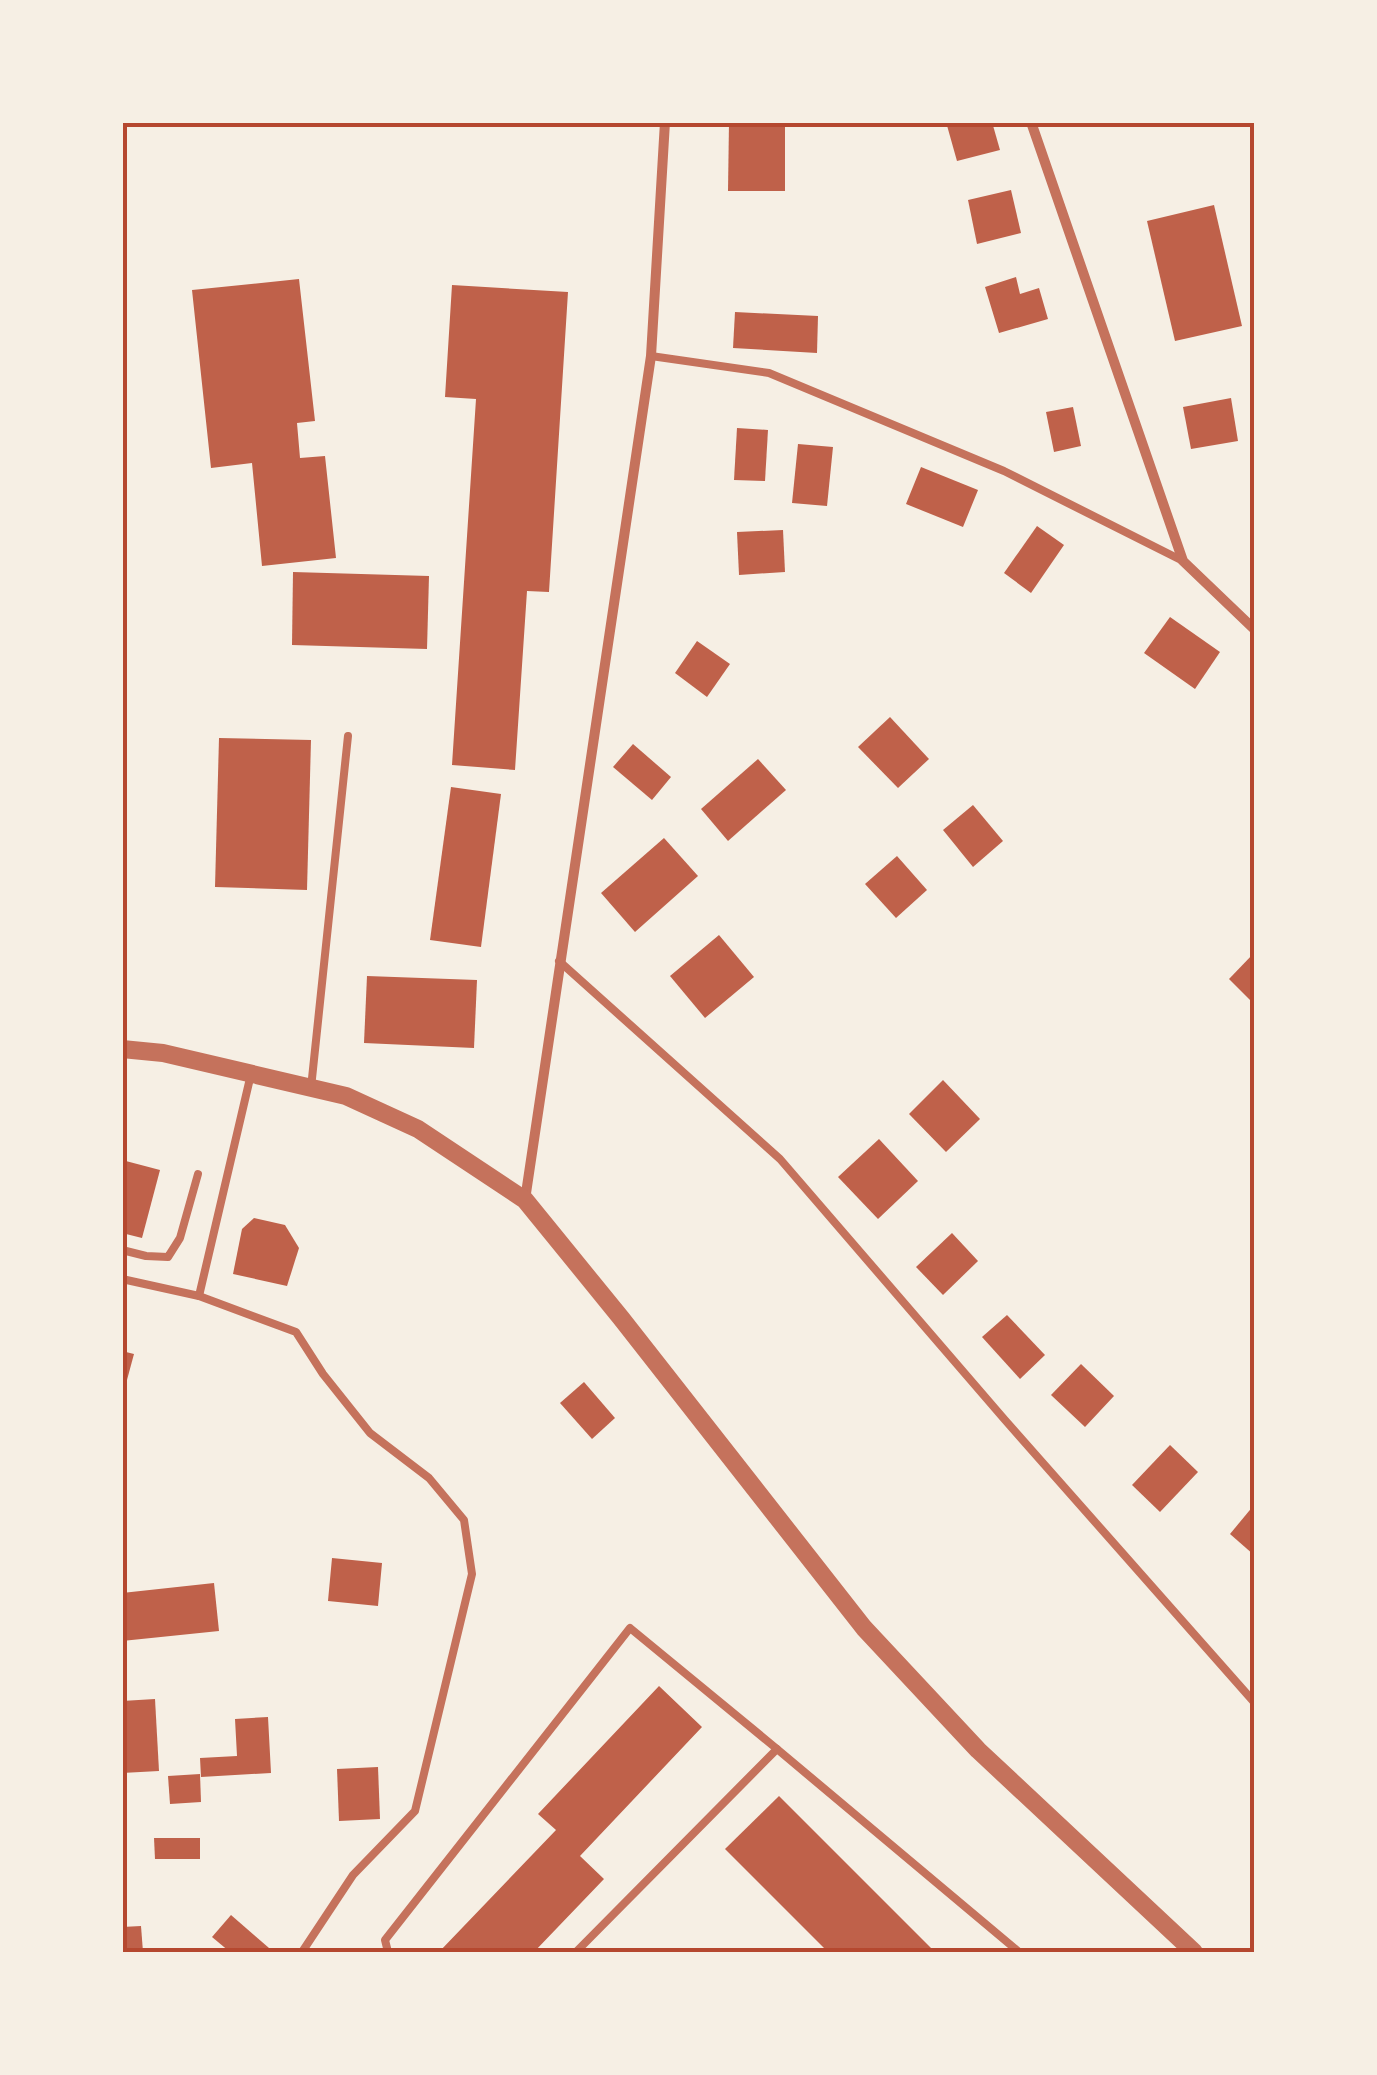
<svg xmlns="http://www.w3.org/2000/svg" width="1377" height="2075" viewBox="0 0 1377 2075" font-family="'Fira Sans Condensed',sans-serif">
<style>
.building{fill:#bf614a}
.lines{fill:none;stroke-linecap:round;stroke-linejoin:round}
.service{stroke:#c5725c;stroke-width:8}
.minor{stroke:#c5725c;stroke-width:10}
.tertiary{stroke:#c5725c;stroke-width:18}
.neatline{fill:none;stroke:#b5482f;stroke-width:4}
</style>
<rect width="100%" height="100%" fill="#f6efe4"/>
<!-- building -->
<g class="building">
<polygon points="729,122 785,122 785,191 728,191"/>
<polygon points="946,122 992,122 1000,150 957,161"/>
<polygon points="1011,190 1021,233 977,244 968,200"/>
<polygon points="1214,205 1242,326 1175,341 1147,221"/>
<polygon points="1016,277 1020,294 1039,288 1048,319 999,333 985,287"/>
<polygon points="299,279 315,421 297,423 300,458 325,456 336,558 262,566 252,463 211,468 192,290"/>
<polygon points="452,285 568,292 549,592 527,591 515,770 452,765 476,399 445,397"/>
<polygon points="735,312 818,316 817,353 733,348"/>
<polygon points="1231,398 1238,441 1191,449 1183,407"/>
<polygon points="1073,407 1081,446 1054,452 1046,412"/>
<polygon points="737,428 768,430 765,481 734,480"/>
<polygon points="798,444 833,447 827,506 792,503"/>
<polygon points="921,467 978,490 963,527 906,504"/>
<polygon points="1037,526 1064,545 1031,593 1004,573"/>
<polygon points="783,530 785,572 739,575 737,532"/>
<polygon points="293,572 429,576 427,649 292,645"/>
<polygon points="1170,617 1220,652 1195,689 1144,653"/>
<polygon points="697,641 730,664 707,697 675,673"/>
<polygon points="890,717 929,759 898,788 858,747"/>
<polygon points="219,738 311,740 307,890 215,887"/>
<polygon points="633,744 671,777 652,800 613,767"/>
<polygon points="758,759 786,790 728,841 701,809"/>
<polygon points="451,787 501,794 481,947 430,940"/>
<polygon points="973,805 1003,841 973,867 943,830"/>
<polygon points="664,838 698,876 635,932 601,893"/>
<polygon points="897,856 927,890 896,918 865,884"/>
<polygon points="719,935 754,977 705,1018 670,976"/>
<polygon points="1254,953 1254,1004 1229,979"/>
<polygon points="367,976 477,980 474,1048 364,1043"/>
<polygon points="943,1080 980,1119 946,1152 909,1114"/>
<polygon points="879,1139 918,1181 878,1219 838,1177"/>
<polygon points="122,1160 160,1170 142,1238 122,1233"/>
<polygon points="254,1218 285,1225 299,1248 287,1286 233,1274 242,1229"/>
<polygon points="952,1233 978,1261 943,1295 916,1267"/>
<polygon points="1007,1315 1045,1355 1020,1379 982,1337"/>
<polygon points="122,1351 134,1354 124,1391 122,1391"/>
<polygon points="1081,1364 1114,1396 1085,1427 1051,1395"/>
<polygon points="584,1382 615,1418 592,1439 560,1403"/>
<polygon points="1170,1445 1198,1472 1160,1512 1132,1485"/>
<polygon points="1254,1505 1254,1555 1230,1534"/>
<polygon points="332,1558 382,1563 378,1606 328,1601"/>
<polygon points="214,1583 219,1631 122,1641 122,1593"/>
<polygon points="659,1686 702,1727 580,1856 604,1879 534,1952 439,1952 556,1830 538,1814"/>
<polygon points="155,1699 159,1771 122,1773 122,1701"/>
<polygon points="268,1717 271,1773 201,1777 200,1758 237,1756 235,1719"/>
<polygon points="378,1767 380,1819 339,1821 337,1769"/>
<polygon points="200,1774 201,1802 170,1804 168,1776"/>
<polygon points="779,1796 935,1952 828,1952 725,1849"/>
<polygon points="154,1838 200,1838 200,1859 155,1859"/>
<polygon points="231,1915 269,1948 265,1952 230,1952 212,1937"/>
<polygon points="141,1926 143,1952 122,1952 122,1927"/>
</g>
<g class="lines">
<!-- service -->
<g class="service">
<polyline points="651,356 769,373 1004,471 1183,561"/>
<polyline points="559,961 780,1159 1005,1420 1254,1702"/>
<polyline points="311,1088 348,736"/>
<polyline points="122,1250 146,1256 168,1257 180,1238 198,1174"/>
<polyline points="122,1279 199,1296 251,1074"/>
<polyline points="199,1296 296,1332 323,1374 370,1433 429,1478 464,1520 472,1574 415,1811 353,1875 302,1952"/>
<polyline points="388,1952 385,1940 630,1628 777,1749"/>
<polyline points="576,1952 777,1749 1019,1952"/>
</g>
<!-- minor -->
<g class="minor">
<polyline points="1031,122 1183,561 1254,629"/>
<polyline points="525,1200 651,356 665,122"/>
</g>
<!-- tertiary -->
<polyline class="tertiary" points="122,1049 163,1053 346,1096 418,1129 525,1200 621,1318 864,1628 978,1750 1194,1952"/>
</g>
<!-- border -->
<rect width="1377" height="2075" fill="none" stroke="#f6efe4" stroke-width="250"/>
<rect x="125" y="125" width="1127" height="1825" class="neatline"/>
</svg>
